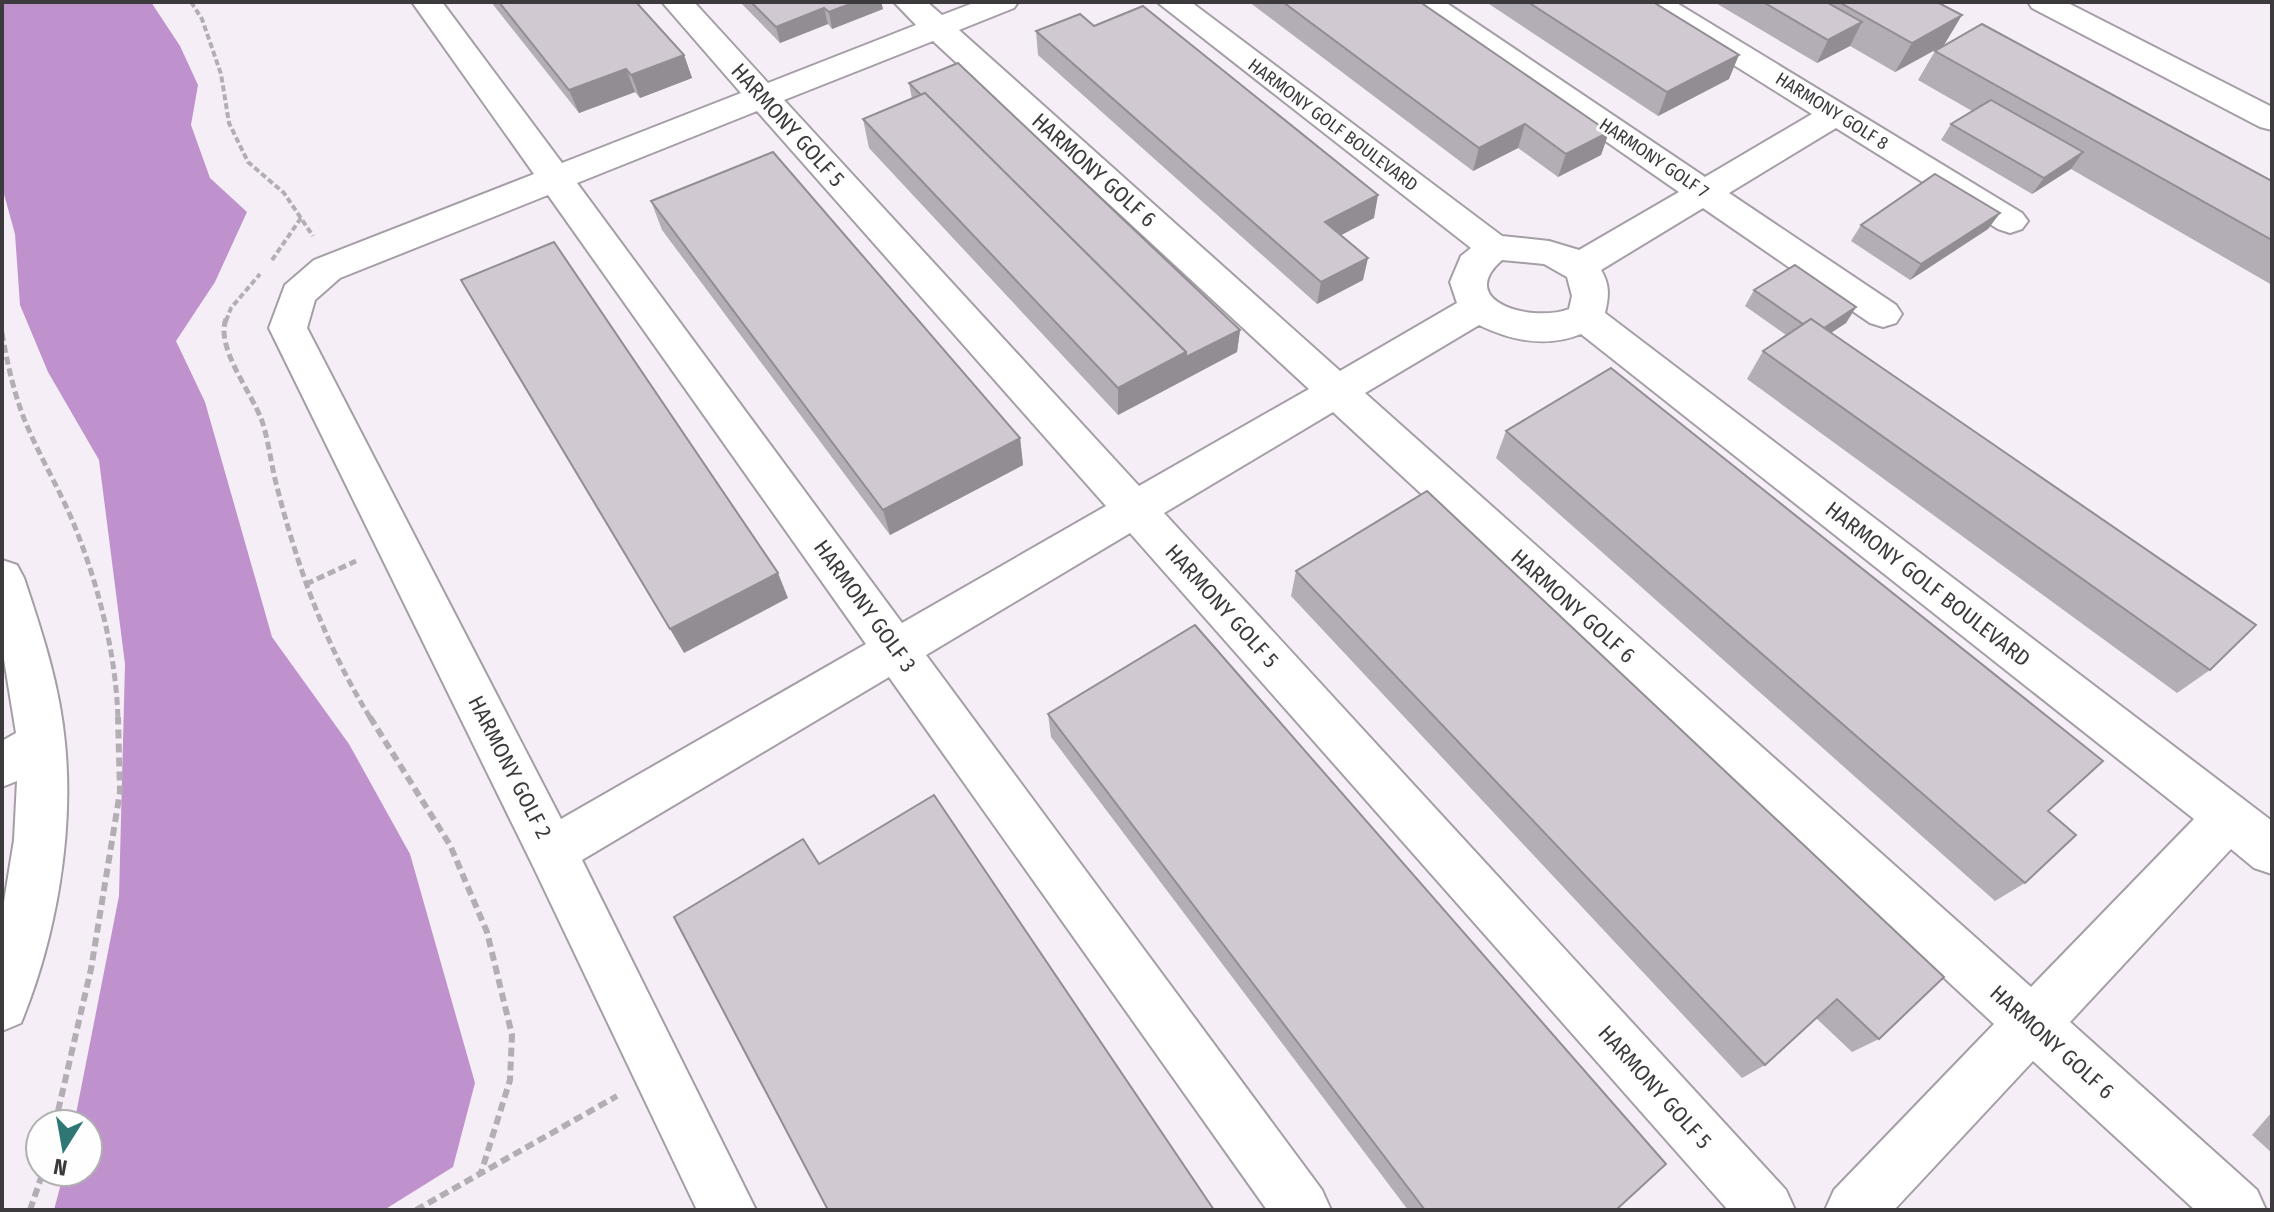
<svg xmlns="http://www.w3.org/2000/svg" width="2274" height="1212" viewBox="0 0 2274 1212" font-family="'Fira Sans Condensed',sans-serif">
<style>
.water{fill:#bf92cd}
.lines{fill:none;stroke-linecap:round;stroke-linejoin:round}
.minor-casing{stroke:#a59ea7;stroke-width:4}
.path-far2{stroke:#b3adb4;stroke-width:4;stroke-dasharray:6 3;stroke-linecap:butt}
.path-far1{stroke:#b3adb4;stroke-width:5;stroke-dasharray:8 4;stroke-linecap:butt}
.path{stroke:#b3adb4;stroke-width:6;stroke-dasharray:9 5;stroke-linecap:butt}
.minor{fill:#fff;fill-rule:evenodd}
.wall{fill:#b3adb5}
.shaded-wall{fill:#928d93}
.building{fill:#d0c9d2;stroke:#928d93;stroke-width:2}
.labels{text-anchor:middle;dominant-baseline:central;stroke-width:6;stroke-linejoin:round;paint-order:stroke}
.far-street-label{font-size:18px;fill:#3d3a3e;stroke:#fefefe}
.street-label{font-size:22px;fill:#3d3a3e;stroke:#fefefe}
</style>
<rect width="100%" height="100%" fill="#f5eef7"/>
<!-- water -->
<polygon class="water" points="2,2 151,2 180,46 198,85 191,125 210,178 247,212 215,282 176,341 205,402 272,637 349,744 410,854 475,1083 453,1167 384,1210 54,1210 64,1172 88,1172 88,1124 74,1124 119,896 125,664 99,460 48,372 20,305 15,234 2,187"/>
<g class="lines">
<!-- minor casing -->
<g class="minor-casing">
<g id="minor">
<path d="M412,2H442L562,163L741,93L662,2H694L768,83L916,25L894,2H927L942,15L976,2H1018L1014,8L959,30L1340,371L1457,303L1450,282L1461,256L1471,248L1157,2H1191L1502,236L1549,241L1579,250L1679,192L1414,8L1410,2H1445L1705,177L1812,114L1643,8L1639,2H1675L2022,213L2028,221L2022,229L2010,233L1998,229L1836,128L1729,193L1896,305L1902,314L1896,323L1883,327L1870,323L1703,208L1601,270C1610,285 1609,296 1605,313L2272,821V874L2254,868L2231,849L2070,1022L2257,1190L2266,1210H2195L2033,1061L1894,1210H1825L1834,1190L1994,1024L1333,412L1164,513L1786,1190L1795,1210H1728L1130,533L926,655L1322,1190L1331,1210H1267L889,677L582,860L756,1210H697L534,868L269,328L285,285L314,260L534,174ZM933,41L1309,389L1139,486L784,100ZM757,111L1106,506L902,623L577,183ZM548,195L866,644L561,819L307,328L315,300L340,278ZM1502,260L1544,264L1567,277L1572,296L1569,309C1533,323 1454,302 1502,260ZM1479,325C1512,341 1546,348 1581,334L2194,819L2031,987L1365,393Z"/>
<polygon points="2028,2 2066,2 2272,107 2272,130 2260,127 2032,8"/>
<path d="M2,560L17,565L24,578C42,632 60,686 65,743C74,834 56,938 21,1023L2,1031V914L14,840L17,781L2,787V741L16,733L2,647Z"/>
</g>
</g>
<!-- path-far2 -->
<g class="path-far2">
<polyline points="191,2 202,19 221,74 229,123 248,162 284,193 313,236"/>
<polyline points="272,260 301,218"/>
<polyline points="2,270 2,319"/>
<polyline points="226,321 231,308 260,274"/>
</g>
<!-- path-far1 -->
<g class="path-far1">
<path d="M226,319C215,347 252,393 262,421C269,442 271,465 277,487C298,569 326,647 371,719"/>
<path d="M2,333C7,362 13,389 23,416C37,452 58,486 73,522C98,583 116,653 118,719"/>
<polyline points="306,584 356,561"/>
</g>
<!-- path -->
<g class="path">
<polyline points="370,717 450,845 487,932 512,1035 510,1080 481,1173"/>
<polyline points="55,1124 91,969 120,792 118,717"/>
<polyline points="30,1210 43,1172"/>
<polyline points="416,1210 617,1096"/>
</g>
<!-- minor -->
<use href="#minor" class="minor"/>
</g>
<!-- wall -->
<g class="wall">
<polygon points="491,2 636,2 684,55 692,78 640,98 635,92 579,113"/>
<polygon points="740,2 881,2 883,9 832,29 828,24 780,43"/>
<polygon points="1249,2 1420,2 1609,132 1601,155 1558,177 1518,148 1473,171"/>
<polygon points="1486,2 1653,2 1729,79 1658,116"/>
<polygon points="1714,2 1937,2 1962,15 1944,45 1895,72 1850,46 1817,63"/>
<polygon points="1094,26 1374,218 1341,235 1363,280 1317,304 1038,55 1036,31"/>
<polygon points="1935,51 2272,181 2272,285 2071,169 2032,194 1941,140 1951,124 1972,111 1918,80"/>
<polygon points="909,83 1240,330 1237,352 1118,415 869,148 863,119 912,99"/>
<polygon points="651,201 1020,438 1023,465 890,535 662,230"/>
<polygon points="2000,213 1988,229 1910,280 1851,241 1861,225"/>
<polygon points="1754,290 1856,307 1846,323 1831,333 2210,670 2177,693 1747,379 1763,351 1786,335 1745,306"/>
<polygon points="1506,431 2048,811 2025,883 1995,901 1496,458"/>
<polygon points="1427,491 1879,1039 1852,1052 1816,1018 1765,1065 1742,1078 1291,596 1296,571"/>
<polygon points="1048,714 1616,1210 1408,1210 1051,737"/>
<polygon points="2272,1112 2272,1153 2252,1135"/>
</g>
<!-- shaded-wall -->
<g class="shaded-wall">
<polygon points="855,2 881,2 883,9 832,29 829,12"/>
<polygon points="824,8 828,24 780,43 776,27"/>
<polygon points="1962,15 1944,45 1895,72 1912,43"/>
<polygon points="1862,22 1850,46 1817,63 1828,40"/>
<polygon points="684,55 692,78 640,98 631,75"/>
<polygon points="1739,55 1729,79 1658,116 1667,92"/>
<polygon points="626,69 635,92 579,113 569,90"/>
<polygon points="1525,124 1518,148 1473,171 1479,148"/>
<polygon points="1609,132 1601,155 1558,177 1566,154"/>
<polygon points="2083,152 2071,169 2032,194 2044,178"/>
<polygon points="1378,195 1374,218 1322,245 1325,222"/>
<polygon points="2000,213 1988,229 1910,280 1921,264"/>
<polygon points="1368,258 1363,280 1317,304 1321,282"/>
<polygon points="1856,307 1846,323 1806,349 1815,334"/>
<polygon points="1240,330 1237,352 1118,415 1118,388 1186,352"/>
<polygon points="1020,438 1023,465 890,535 883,510"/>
<polygon points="778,573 788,598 684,653 670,629"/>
</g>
<!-- building -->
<g class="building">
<polygon points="499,2 636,2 684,55 631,75 626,69 569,90"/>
<polygon points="751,2 855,2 829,12 824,8 776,27"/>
<polygon points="1283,2 1420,2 1609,132 1566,154 1525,124 1479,148"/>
<polygon points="1528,2 1653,2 1739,55 1667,92"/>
<polygon points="1763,2 1826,2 1862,22 1828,40"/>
<polygon points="1839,2 1937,2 1962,15 1912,43"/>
<polygon points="1143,6 1378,195 1325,222 1368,258 1321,282 1036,31 1080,14 1094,26"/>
<polygon points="1982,24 2272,181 2272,240 1935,51"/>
<polygon points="958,63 1240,330 1186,357 1186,352 925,93 921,95 909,83"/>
<polygon points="925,93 1186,352 1118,388 863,119"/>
<polygon points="1991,100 2083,152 2044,178 1951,124"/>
<polygon points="773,152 1020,438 883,510 651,201"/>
<polygon points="1935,174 2000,213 1921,264 1861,225"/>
<polygon points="554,242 778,573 670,629 461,280"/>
<polygon points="1795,265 1856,307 1824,328 1811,319 1803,324 1754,290"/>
<polygon points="1811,319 2256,625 2210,670 1763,351"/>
<polygon points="1611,368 2103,761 2048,811 2076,835 2025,883 1506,431"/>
<polygon points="1427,491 1944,977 1879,1039 1837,999 1765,1065 1296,571"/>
<polygon points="1195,625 1666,1164 1616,1210 1425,1210 1048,714"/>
<polygon points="934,795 1214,1210 828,1210 674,917 803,839 819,864"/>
</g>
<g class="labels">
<!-- far-street labels -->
<g class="far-street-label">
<text transform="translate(1832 111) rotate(32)">HARMONY GOLF 8</text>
<text transform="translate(1333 125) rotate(37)">HARMONY GOLF BOULEVARD</text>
<text transform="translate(1654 158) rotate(34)">HARMONY GOLF 7</text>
</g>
<!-- street labels -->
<g class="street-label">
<text transform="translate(788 125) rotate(48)">HARMONY GOLF 5</text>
<text transform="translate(1094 170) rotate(42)">HARMONY GOLF 6</text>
<text transform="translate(1928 584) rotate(38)">HARMONY GOLF BOULEVARD</text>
<text transform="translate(865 606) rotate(54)">HARMONY GOLF 3</text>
<text transform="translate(1222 606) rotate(48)">HARMONY GOLF 5</text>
<text transform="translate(1573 606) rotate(42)">HARMONY GOLF 6</text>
<text transform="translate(510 767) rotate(63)">HARMONY GOLF 2</text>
<text transform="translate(2052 1042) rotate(42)">HARMONY GOLF 6</text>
<text transform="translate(1655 1087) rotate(48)">HARMONY GOLF 5</text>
</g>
</g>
<!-- border -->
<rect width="2274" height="1212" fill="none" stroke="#3d3a3e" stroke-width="8"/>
<!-- north arrow -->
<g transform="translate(64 1148) rotate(191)"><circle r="38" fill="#fefefe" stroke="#b1b0b1" stroke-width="2"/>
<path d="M0-6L14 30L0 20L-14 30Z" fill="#2e7775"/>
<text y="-12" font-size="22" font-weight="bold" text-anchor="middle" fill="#3d3a3e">N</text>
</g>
</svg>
